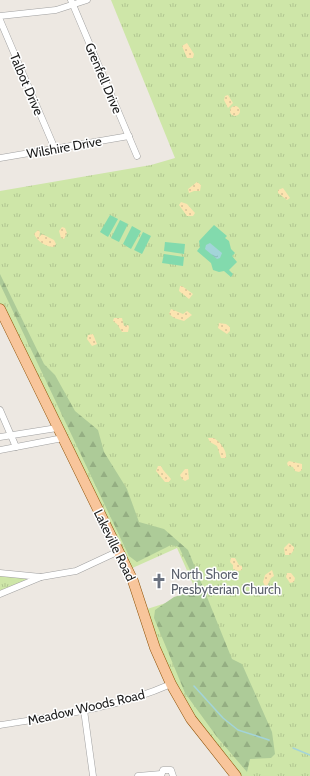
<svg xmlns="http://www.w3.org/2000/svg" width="310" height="776" viewBox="0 0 310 776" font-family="Cabin,sans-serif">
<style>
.grass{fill:url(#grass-tufts)}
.forest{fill:url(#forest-firs)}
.sand{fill:url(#sand-dots)}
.pitch{fill:#82daad}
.water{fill:url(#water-ripples)}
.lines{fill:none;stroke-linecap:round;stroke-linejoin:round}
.stream{stroke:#a3d4d9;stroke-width:1.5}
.minor-casing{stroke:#a0a0a0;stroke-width:7}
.primary-casing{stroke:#8e5105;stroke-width:11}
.minor{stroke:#fff;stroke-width:6}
.primary{stroke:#f8c59b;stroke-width:10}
.labels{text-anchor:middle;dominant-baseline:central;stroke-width:3;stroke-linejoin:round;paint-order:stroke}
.street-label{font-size:13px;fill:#1c1c1c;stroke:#fff}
.worship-label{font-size:13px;fill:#5b616d;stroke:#fff;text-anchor:start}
</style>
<defs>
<pattern id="grass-tufts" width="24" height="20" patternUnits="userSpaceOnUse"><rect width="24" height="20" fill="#cee6a8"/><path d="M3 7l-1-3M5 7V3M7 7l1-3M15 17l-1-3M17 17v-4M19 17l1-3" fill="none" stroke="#b0c590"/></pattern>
<pattern id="forest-firs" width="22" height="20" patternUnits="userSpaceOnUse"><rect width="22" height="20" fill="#adcb98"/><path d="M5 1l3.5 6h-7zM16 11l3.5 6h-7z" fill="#94ae82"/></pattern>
<pattern id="sand-dots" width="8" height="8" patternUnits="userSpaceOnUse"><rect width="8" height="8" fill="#fce4b0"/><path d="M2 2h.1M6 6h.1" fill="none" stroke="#d7c397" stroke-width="1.8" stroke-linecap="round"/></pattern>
<pattern id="water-ripples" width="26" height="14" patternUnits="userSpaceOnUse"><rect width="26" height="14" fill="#a3d4d9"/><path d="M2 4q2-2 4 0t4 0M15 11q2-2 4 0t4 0" fill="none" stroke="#8cb5ba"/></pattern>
</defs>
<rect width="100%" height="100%" fill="#ede8e2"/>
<!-- grass -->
<g class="grass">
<polygon points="111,0 310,0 310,776 236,776 183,707 144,610 197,593 177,548 128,570 0,307 0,191 151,165 175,158"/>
<polygon points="0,573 41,577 0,594"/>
</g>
<!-- forest -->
<polygon class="forest" points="0,274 44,364 55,375 75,411 98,430 104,452 127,489 139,522 164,529 188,550 232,659 242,664 272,732 275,754 271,758 250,759 247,772 217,737 185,693 154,618 155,610 174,597 199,589 179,547 171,545 137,562 129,556 0,284"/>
<!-- sand -->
<g class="sand">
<polygon points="187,43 194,54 193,58 187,58 182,46"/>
<polygon points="228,95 233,103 228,108 224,100 225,96"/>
<circle cx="235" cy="111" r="5"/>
<polygon points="197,182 201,185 200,191 194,191 189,193 188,189"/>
<polygon points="283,188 290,198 287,200 278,193 278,190"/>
<polygon points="181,202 187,204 195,213 193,216 187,216 179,205"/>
<polygon points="62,227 65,228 67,233 64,239 61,238 59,231"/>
<path d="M38,230L40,232L39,237L42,234L54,240L56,244L54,247C46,247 37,241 34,234Z"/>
<polygon points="180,286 182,286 193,294 189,299 179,291"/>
<polygon points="171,309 183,314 187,311 192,315 184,321 174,318 169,314"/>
<polygon points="114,318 122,318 124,326 128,325 129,327 128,332 122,332 117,324 113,321"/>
<polygon points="219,323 226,324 230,327 230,331 227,334 218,328"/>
<polygon points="93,334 97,344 92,346 87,339 88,335"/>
<path d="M208,438H214C220,442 227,450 226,458H221L217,446L210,442Z"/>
<polygon points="289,461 302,464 302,470 299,472 295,471 293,467 288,466 287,463"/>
<path d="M158,466H161C163,471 167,474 171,479L169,482H165L156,471Z"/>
<polygon points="185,469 188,469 189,479 185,481 182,479 180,475"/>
<polygon points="289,543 294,547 294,550 290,555 285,555 284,548"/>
<polygon points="231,558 235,558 239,565 242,566 242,570 238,571 233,569 233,565 230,562"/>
<polygon points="272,570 274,576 271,578 267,586 265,586 263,582 265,575"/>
<polygon points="287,573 291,573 295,578 294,582 290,583 286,577"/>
</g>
<!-- pitch -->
<g class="pitch">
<polygon points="110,215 118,219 108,237 100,232"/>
<polygon points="120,220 128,224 119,242 111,238"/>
<polygon points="214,225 227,236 225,238 229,241 231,249 235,253 232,256 237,262 229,270 233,274 231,277 224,271 219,272 213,270 211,263 197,251 200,247 199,241"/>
<polygon points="132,226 141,231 131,249 123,244"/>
<polygon points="143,232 151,236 142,254 134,250"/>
<polygon points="165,242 185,244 184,254 164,251"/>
<polygon points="164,254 184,257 183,266 162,263"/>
</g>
<!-- water -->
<polygon class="water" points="210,243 222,253 220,258 217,259 205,249 206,245"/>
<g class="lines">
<!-- stream -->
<g class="stream">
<polyline points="194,686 223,718 238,730 269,740"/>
<polyline points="293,748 310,755"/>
</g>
<!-- minor casing -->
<g class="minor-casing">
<g id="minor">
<polyline points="71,0 137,156"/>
<polyline points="0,16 56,10 87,0"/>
<polyline points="0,20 55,149"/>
<polyline points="0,158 129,136"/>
<polyline points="0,410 16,447"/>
<polyline points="0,437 57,428"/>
<polyline points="0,450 63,438"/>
<polyline points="0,573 41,577 0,594"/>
<polyline points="41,577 76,571 119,551"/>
<polyline points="84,710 93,776"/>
<path d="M0,725C57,716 117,708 171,684"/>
<polyline points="138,776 161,774"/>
<polyline points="161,776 163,770 171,770 173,776"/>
</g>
</g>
<!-- primary casing -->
<g class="primary-casing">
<polyline id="primary" points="0,309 133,581 155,648 171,684 191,719 236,776"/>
</g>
<!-- minor -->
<use href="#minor" class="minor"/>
<!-- primary -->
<use href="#primary" class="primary"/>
</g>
<!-- icons -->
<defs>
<g id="church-bare" transform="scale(1.2)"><path d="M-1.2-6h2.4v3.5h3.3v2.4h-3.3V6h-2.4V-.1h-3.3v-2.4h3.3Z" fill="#6b7280" stroke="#fff" stroke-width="2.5" paint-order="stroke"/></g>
</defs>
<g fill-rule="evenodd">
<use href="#church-bare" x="159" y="581"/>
</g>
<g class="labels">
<!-- street labels -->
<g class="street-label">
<text transform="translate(104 78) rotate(67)">Grenfell Drive</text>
<text transform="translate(27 84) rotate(67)">Talbot Drive</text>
<text transform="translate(64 147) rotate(-10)">Wilshire Drive</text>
<text transform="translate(115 545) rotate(64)">Lakeville Road</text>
<text transform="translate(86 707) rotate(-13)">Meadow Woods Road</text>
</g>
<!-- worship labels -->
<g class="worship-label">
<text x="171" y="574">North Shore<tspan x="171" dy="15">Presbyterian Church</tspan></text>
</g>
</g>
</svg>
